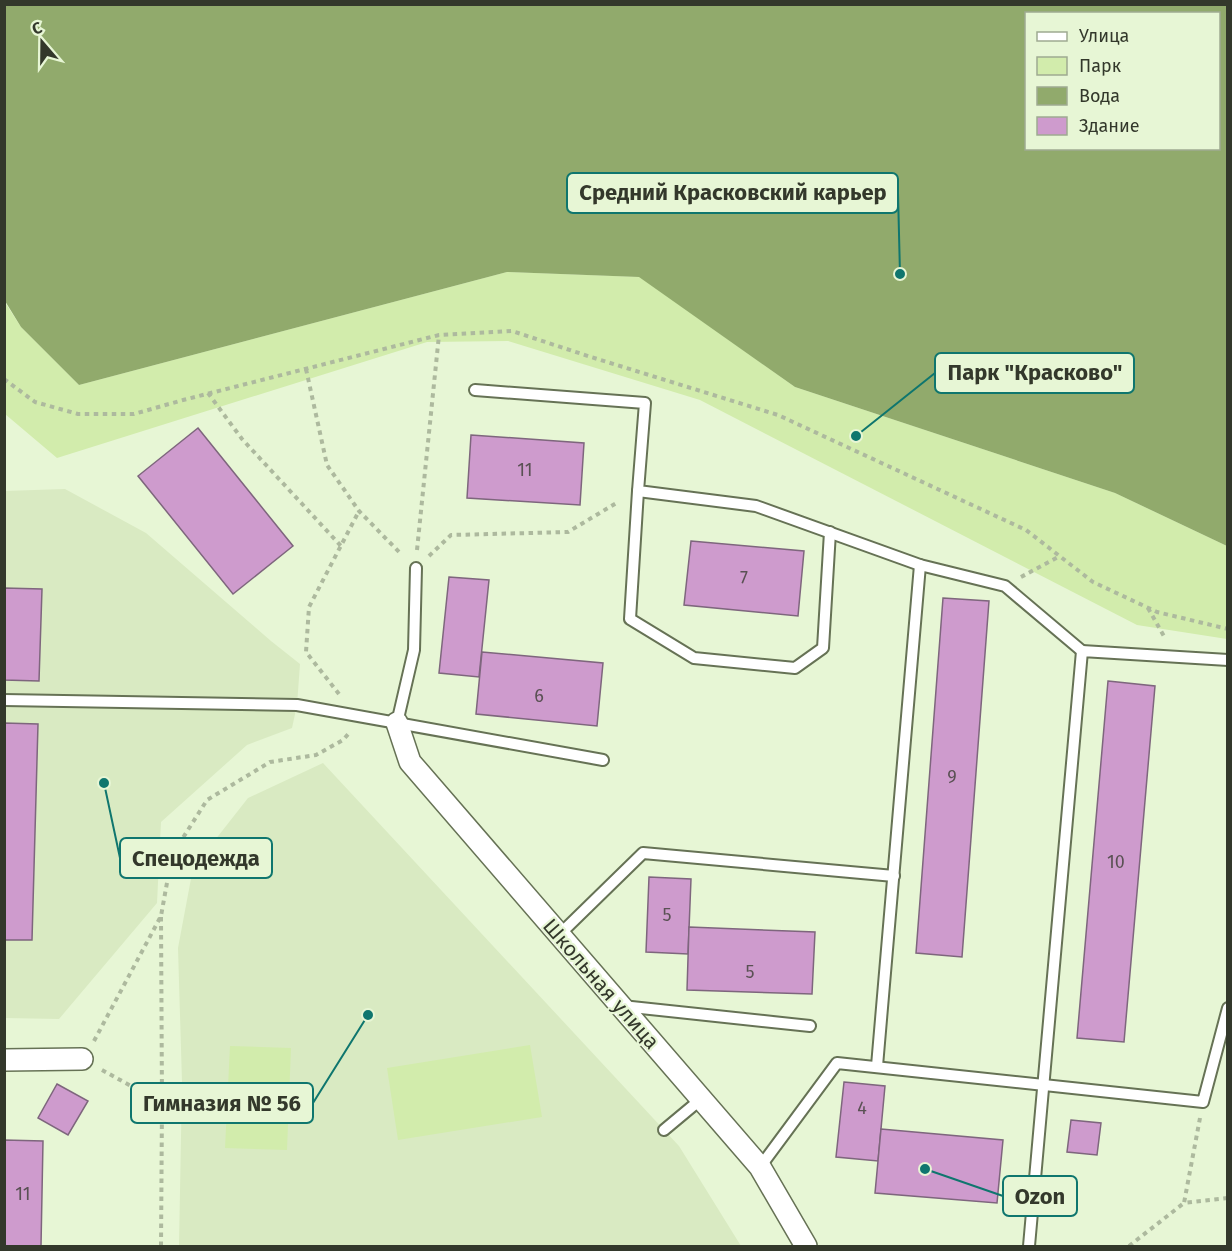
<svg xmlns="http://www.w3.org/2000/svg" width="1232" height="1251" viewBox="0 0 1232 1251" font-family="'Fira Sans',sans-serif">
<style>
.built{fill:#d9eac2}
.green{fill:#d2ecac}
.water{fill:#91aa6c;fill-rule:evenodd}
.building{fill:#ce9bcd;stroke:#7e667d;stroke-width:1.5}
.lines{fill:none;stroke-linecap:round;stroke-linejoin:round}
.lane-casing{stroke:#667255;stroke-width:14}
.street-casing{stroke:#667255;stroke-width:24}
.path{stroke:#adb99e;stroke-width:4;stroke-dasharray:4.5 4.5;stroke-linecap:butt}
.lane{stroke:#fff;stroke-width:10}
.street{stroke:#fff;stroke-width:21}
.labels{text-anchor:middle;dominant-baseline:central;stroke-width:4.5;stroke-linejoin:round;paint-order:stroke}
.number-label{font-size:18px;fill:#5a5154}
.street-label{font-size:21px;fill:#33382b;stroke:#e7f6d5}
.leader{fill:none;stroke:#0f766e;stroke-width:2}
.callout-dot{fill:#0f766e;stroke:#e7f6d5;stroke-width:2}
.callout{fill:#e7f6d5;stroke:#0f766e;stroke-width:2}
.callout-label{font-size:22px;text-anchor:middle;font-weight:bold;fill:#33382b}
</style>
<rect width="100%" height="100%" fill="#e7f6d5"/>
<!-- built -->
<g class="built">
<polygon points="65,489 146,533 271,641 300,664 297,705 292,728 247,745 161,822 157,903 59,1019 5,1018 4,491"/>
<polygon points="323,763 679,1146 741,1246 179,1246 182,1082 178,948 193,868 248,798"/>
</g>
<!-- green -->
<g class="green">
<polygon points="507,272 640,277 795,387 1115,493 1227,546 1227,639 1137,625 700,400 508,341 427,342 57,458 5,414 4,301 21,327 79,385"/>
<polygon points="530,1045 542,1117 398,1140 387,1068"/>
<polygon points="230,1046 291,1048 287,1150 225,1148"/>
</g>
<!-- water -->
<path class="water" d="M4,5H1227V546L1115,493L795,387L639,277L507,272L79,385L21,327L5,301ZM1026,14H1218V148H1026Z"/>
<!-- building -->
<g class="building">
<polygon points="198,428 293,546 233,594 138,476"/>
<polygon points="471,435 584,443 580,505 467,498"/>
<polygon points="691,541 804,551 798,616 684,605"/>
<polygon points="449,577 489,580 479,677 439,673"/>
<polygon points="4,588 42,589 39,681 4,680"/>
<polygon points="943,598 989,601 962,957 916,953"/>
<polygon points="482,652 603,663 597,726 476,714"/>
<polygon points="1108,681 1155,686 1124,1042 1077,1038"/>
<polygon points="4,723 38,724 32,940 4,940"/>
<polygon points="649,877 691,879 688,954 646,952"/>
<polygon points="689,927 815,932 812,994 687,990"/>
<polygon points="844,1082 885,1086 878,1161 836,1157"/>
<polygon points="57,1084 88,1101 68,1135 38,1118"/>
<polygon points="1071,1120 1101,1123 1097,1155 1067,1152"/>
<polygon points="881,1129 1003,1140 997,1203 875,1193"/>
<polygon points="4,1140 43,1141 41,1246 4,1246"/>
</g>
<g class="lines">
<!-- lane casing -->
<g class="lane-casing">
<g id="lane">
<polyline points="475,390 645,403 638,491 756,506 920,565"/>
<polyline points="638,491 630,619 694,658 795,668 823,648 830,532"/>
<polyline points="4,700 297,705 603,760"/>
<polyline points="397,723 414,650 416,568"/>
<polyline points="559,935 643,853 894,876"/>
<polyline points="622,1006 810,1026"/>
<polyline points="877,1066 920,565 1005,586 1082,651"/>
<polyline points="664,1130 700,1100"/>
<polyline points="760,1167 837,1063 1203,1102 1228,1008"/>
<polyline points="1029,1246 1082,651 1228,660"/>
</g>
</g>
<!-- street casing -->
<g class="street-casing">
<g id="street">
<polyline points="397,723 410,762 760,1167 806,1246"/>
<polyline points="4,1060 82,1059"/>
</g>
</g>
<!-- path -->
<g class="path">
<polyline points="306,369 327,465 359,511 402,555"/>
<polyline points="4,379 35,402 78,414 134,414 183,400 439,335 512,331 591,357 778,415 1026,530 1093,582 1157,612 1228,629"/>
<polyline points="208,393 242,439 341,546"/>
<polyline points="417,550 439,335"/>
<polyline points="429,556 451,535 568,532 618,502"/>
<polyline points="1021,577 1060,556"/>
<polyline points="1148,608 1165,638"/>
<polyline points="339,694 306,652 309,607 359,511"/>
<polyline points="161,917 162,1103"/>
<polyline points="94,1041 161,916 172,855 207,800 270,762 316,755 343,740 350,732"/>
<polyline points="102,1070 162,1103 161,1246"/>
<polyline points="1200,1118 1184,1203 1228,1198"/>
<polyline points="1129,1246 1184,1203"/>
</g>
<!-- lane -->
<use href="#lane" class="lane"/>
<!-- street -->
<use href="#street" class="street"/>
</g>
<g class="labels">
<!-- number labels -->
<g class="number-label">
<text x="525" y="470">11</text>
<text x="744" y="578">7</text>
<text x="539" y="696">6</text>
<text x="952" y="777">9</text>
<text x="1116" y="862">10</text>
<text x="667" y="915">5</text>
<text x="750" y="972">5</text>
<text x="862" y="1108">4</text>
<text x="23" y="1194">11</text>
</g>
<!-- street labels -->
<g class="street-label">
<text transform="translate(601 984) rotate(49)">Школьная улица</text>
</g>
</g>
<!-- callouts -->
<path class="leader" d="M900 274L898 193M856 436L935 373M104 783L120 858M368 1015L313 1103M925 1169L1003 1196"/>
<g class="callout-dot">
<circle cx="900" cy="274" r="6"/>
<circle cx="856" cy="436" r="6"/>
<circle cx="104" cy="783" r="6"/>
<circle cx="368" cy="1015" r="6"/>
<circle cx="925" cy="1169" r="6"/>
</g>
<g class="callout">
<rect x="567" y="173" width="331" height="40" rx="6"/>
<rect x="935" y="353" width="199" height="40" rx="6"/>
<rect x="120" y="838" width="152" height="40" rx="6"/>
<rect x="131" y="1083" width="182" height="40" rx="6"/>
<rect x="1003" y="1176" width="74" height="40" rx="6"/>
</g>
<g class="callout-label">
<text x="733" y="200">Средний Красковский карьер</text>
<text x="1035" y="380">Парк "Красково"</text>
<text x="196" y="866">Спецодежда</text>
<text x="222" y="1111">Гимназия № 56</text>
<text x="1040" y="1204">Ozon</text>
</g>
<!-- border -->
<rect width="1232" height="1251" fill="none" stroke="#33382b" stroke-width="12"/>
<!-- legend -->
<rect x="1025" y="12" width="195" height="138" fill="#e7f6d5" stroke="#9faa91" stroke-width="1.5"/>
<rect x="1037" y="32" width="30" height="9" fill="#ffffff" stroke="#9faa91" stroke-width="1.5"/>
<text x="1079" y="42" font-size="18" fill="#33382b">Улица</text>
<rect x="1037" y="57" width="30" height="18" fill="#d2ecac" stroke="#9faa91" stroke-width="1.5"/>
<text x="1079" y="72" font-size="18" fill="#33382b">Парк</text>
<rect x="1037" y="87" width="30" height="18" fill="#91aa6c" stroke="#9faa91" stroke-width="1.5"/>
<text x="1079" y="102" font-size="18" fill="#33382b">Вода</text>
<rect x="1037" y="117" width="30" height="18" fill="#ce9bcd" stroke="#9faa91" stroke-width="1.5"/>
<text x="1079" y="132" font-size="18" fill="#33382b">Здание</text>
<!-- north arrow -->
<g transform="translate(42 42) rotate(340)" stroke="#e7f6d5" stroke-width="4.5" paint-order="stroke">
<path d="M0-4.5L10 22L0 15L-10 22Z" fill="#33382b"/>
<text y="-9" font-size="16" font-weight="bold" text-anchor="middle" fill="#33382b">С</text>
</g>
</svg>
